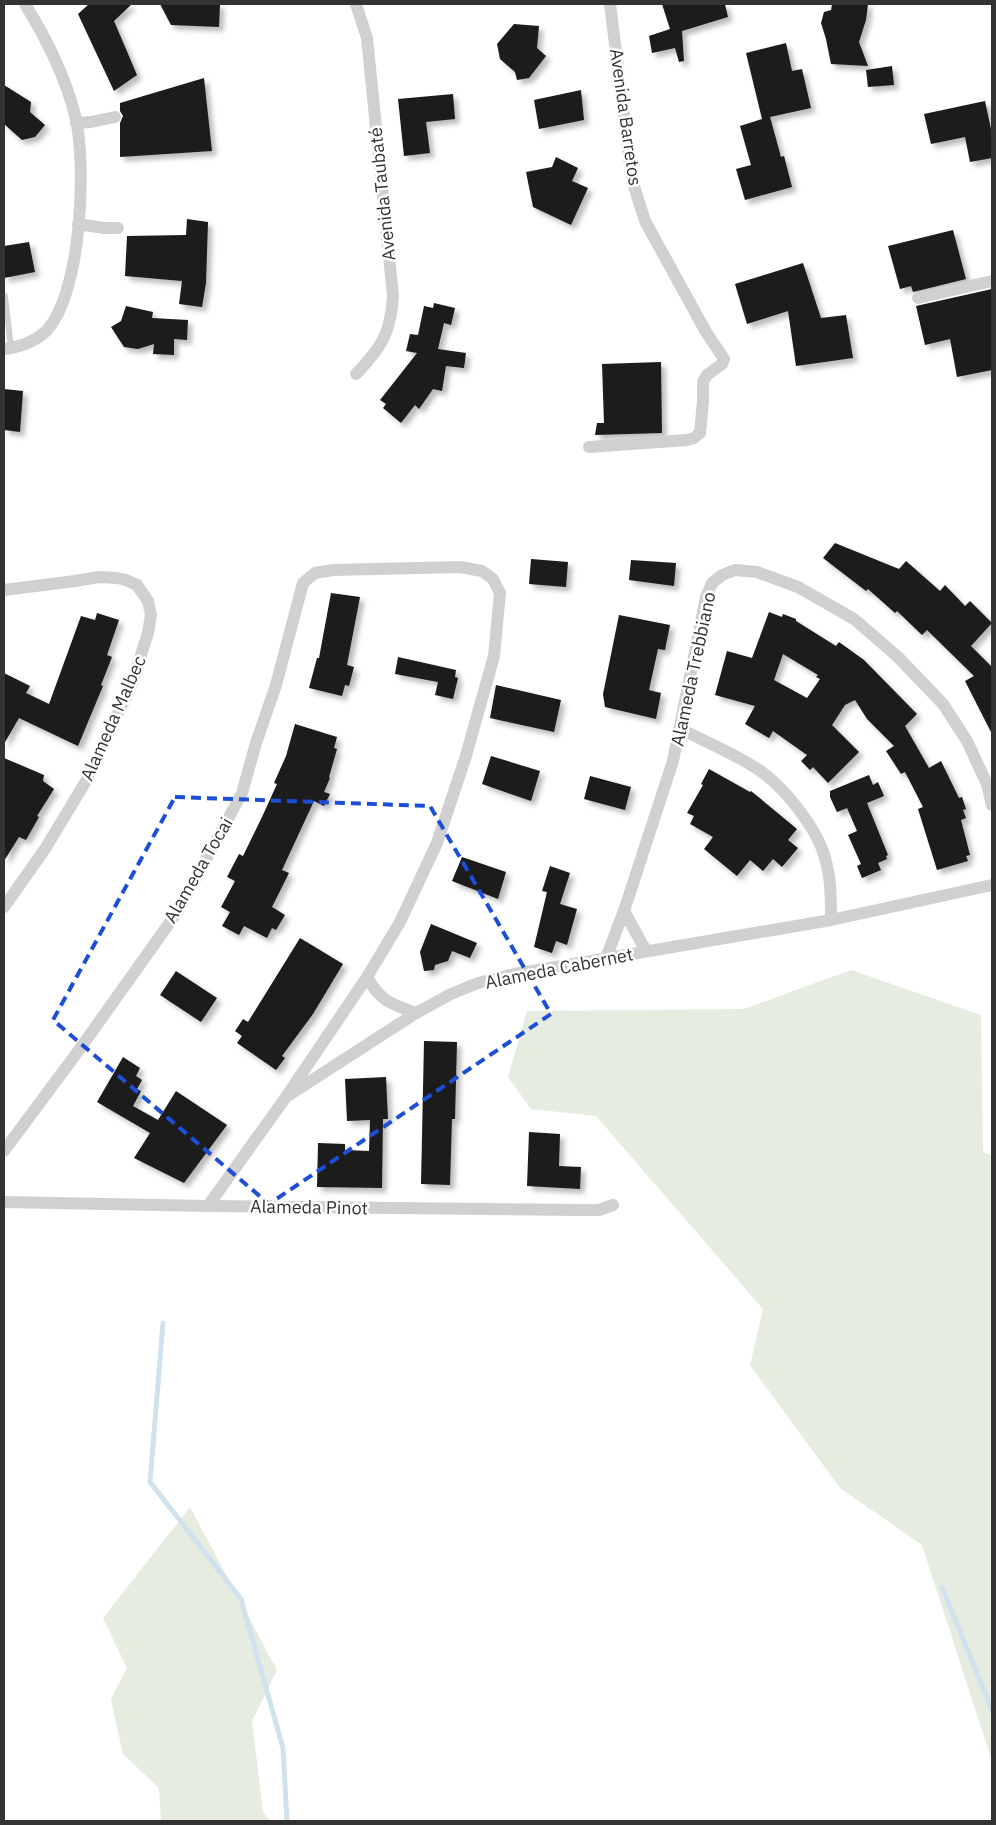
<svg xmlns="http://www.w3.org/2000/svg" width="996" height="1825" viewBox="0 0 996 1825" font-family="'IBM Plex Sans',sans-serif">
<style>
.green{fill:#e6ecdf}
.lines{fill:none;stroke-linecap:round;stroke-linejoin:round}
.stream{stroke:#cfe2ee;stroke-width:5}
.building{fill:#1a1a1a;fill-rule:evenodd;filter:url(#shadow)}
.service{stroke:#d0d0d0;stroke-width:6}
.minor{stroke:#d0d0d0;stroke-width:12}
.marked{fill:none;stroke:#1d4ed8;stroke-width:4;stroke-dasharray:10 6;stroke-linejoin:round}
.labels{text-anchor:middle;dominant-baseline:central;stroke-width:5;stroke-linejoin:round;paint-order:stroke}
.street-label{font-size:18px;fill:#333;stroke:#fff}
</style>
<defs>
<filter id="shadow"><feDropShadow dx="4.5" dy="4.5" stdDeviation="2.5" flood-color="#0004"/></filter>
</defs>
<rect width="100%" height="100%" fill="#fff"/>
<!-- green -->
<g class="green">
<polygon points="851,970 981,1015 983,1152 992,1156 992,1761 922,1545 840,1488 750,1365 763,1309 596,1116 531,1109 508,1077 527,1011 744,1009"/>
<polygon points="190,1507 277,1670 252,1721 263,1812 270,1821 161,1821 159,1788 123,1754 111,1699 127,1668 103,1618"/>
</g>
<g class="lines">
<!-- stream -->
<g class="stream">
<polyline points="163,1323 150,1482 241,1599 283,1748 287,1821"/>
<polyline points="942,1587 992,1710"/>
</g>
</g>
<!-- building -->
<g class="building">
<polygon points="89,4 132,4 114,21 137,75 114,91 78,14"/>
<polygon points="160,4 220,4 219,27 171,25"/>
<polygon points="662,4 725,4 728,17 682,31 684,61 679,62 675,48 652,53 649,36 670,29"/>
<polygon points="832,4 868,4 866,20 859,42 868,66 831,64 826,39 821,23 824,12 831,10"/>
<polygon points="514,24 539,26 537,48 546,56 529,78 517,80 515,72 500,59 497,44"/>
<polygon points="786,43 792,71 802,69 811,108 770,117 781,157 784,156 792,187 745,200 736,169 751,165 740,126 762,119 746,53"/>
<polygon points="892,66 894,85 868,87 866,70"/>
<polygon points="204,78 212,151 120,157 120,123 123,116 120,111 120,103"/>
<polygon points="4,85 31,102 30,112 45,125 35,137 22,140 4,124"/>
<polygon points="581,90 584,120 539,129 534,100"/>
<polygon points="453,94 455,119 426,122 430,153 404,156 398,99"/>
<polygon points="985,101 992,134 992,158 970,162 965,137 931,144 924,114"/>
<polygon points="556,157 578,168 572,181 588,188 571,225 533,207 526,172 552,167"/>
<polygon points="187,219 208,222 206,283 202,307 179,304 182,281 125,276 127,236 186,235"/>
<polygon points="953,230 966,279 913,292 911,286 900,289 888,246"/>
<polygon points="29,242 35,272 4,278 4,246"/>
<polygon points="803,263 821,318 846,315 853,358 796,366 788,311 747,324 735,284"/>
<polygon points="992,289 992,370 957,377 950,339 925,345 916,306"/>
<polygon points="434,303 455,308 451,325 444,323 438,349 466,353 464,368 446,366 442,391 433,389 419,409 415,405 401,423 383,408 386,404 380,400 417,353 406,351 410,334 418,335 424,306 433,308"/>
<polygon points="126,306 153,312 152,318 188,320 187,340 174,339 174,355 153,354 154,344 138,349 124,347 111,327 121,321"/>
<polygon points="661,362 662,433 595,435 597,423 604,423 602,364"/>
<polygon points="4,389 23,391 20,432 4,430"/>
<polygon points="835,543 899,569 906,561 940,591 945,585 965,606 970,601 992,623 971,646 992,667 992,734 965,681 974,676 927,630 922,635 897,611 895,613 868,589 866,591 823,558"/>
<polygon points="531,559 568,562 566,587 529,584"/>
<polygon points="631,560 676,563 674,586 629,580"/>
<polygon points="331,593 360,597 347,665 354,667 349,686 345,685 342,696 309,688 317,658 319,658"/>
<path d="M769,612L782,617L783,614L796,619V621L836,646L839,642L864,660L917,714L905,726L929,768L941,761L959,798L962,797L966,809L963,810L966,818L961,820L970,855L966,856L968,861L937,870L918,809L923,807L905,772L901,774L886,751L894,746L867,719L855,700L845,705L832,725L859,752L828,783L813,767L810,770L801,761L807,755L773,731L769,738L745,724L755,706L715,695L727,651L752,658ZM783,654L818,675L816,677L820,679L807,698L774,680Z"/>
<polygon points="97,613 119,620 107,655 112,657 101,685 103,686 78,746 19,718 4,744 4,673 30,686 26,693 49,704 81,616 95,620"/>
<polygon points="619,615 670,625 665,650 658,649 649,690 661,693 656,719 605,707 603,694"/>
<polygon points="398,657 456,670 455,677 458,678 453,699 435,695 438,682 395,674"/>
<polygon points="496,685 561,700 554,732 490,718"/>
<polygon points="295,724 337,737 334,748 337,749 329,777 330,778 324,792 330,794 324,806 314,801 282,870 289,873 272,907 285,915 276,930 272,928 267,938 244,926 239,935 222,926 230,912 221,907 235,881 227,877 239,854 243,856 262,817 277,784 274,783 286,756"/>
<polygon points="491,756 540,771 531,801 482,784"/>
<polygon points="4,758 44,775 43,781 54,789 37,816 39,817 26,840 19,837 4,861"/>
<polygon points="709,769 750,792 751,791 797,829 788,840 798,848 782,867 773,859 763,871 750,860 737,876 704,849 713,837 690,824 694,816 687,813 703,785 701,784"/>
<polygon points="869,775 873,785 878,782 884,796 867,803 888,855 886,856 887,859 878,863 881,870 862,878 857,866 861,864 848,835 857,831 847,808 837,812 830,797 830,791"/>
<polygon points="590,776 631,787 625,810 584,799"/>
<polygon points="462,857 506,872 498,899 452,881"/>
<polygon points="550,866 570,873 560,904 577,909 567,945 556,941 552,953 534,947 547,892 542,891"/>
<polygon points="431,924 477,943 470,958 452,951 448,961 435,965 434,970 424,971 420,952"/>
<polygon points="300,938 343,964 313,1014 282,1056 285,1058 276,1070 237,1043 242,1036 235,1031 243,1019 248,1022"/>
<polygon points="176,971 217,998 201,1022 160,995"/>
<polygon points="424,1041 457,1042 455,1119 452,1119 450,1185 421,1184"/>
<polygon points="123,1057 140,1068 136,1076 142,1080 137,1089 141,1091 133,1106 158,1120 176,1091 227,1125 184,1183 134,1158 150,1133 97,1102"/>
<polygon points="386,1077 388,1119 383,1119 382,1188 317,1187 318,1143 345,1144 345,1150 369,1151 370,1120 347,1121 345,1079"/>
<polygon points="529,1132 560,1134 559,1166 581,1167 580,1189 527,1186"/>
</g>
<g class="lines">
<!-- service -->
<polyline class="service" points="5,296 11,348"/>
<!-- minor -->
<g class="minor">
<polyline points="76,123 91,122 115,117"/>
<polyline points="78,224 104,228 118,228"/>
<polyline points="918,298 992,281"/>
<path d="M4,349C20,347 33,343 45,332C82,296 87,163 75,115C65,76 46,38 25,4"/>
<path d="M356,374C381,348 391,333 393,296L367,38L356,4"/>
<polyline points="589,447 687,440 694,438 700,433 703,401 703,382 707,375 722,364 724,359 706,332 645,221 632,180 610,4"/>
<polyline points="4,590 75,581 99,577 117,578 126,580 137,585 148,601 151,615 148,633 131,686 86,781 45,849 4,907"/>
<path d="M681,729C706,742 733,753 756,768C783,785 817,828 825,858C831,878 831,899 831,920"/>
<polyline points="624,911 646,951"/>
<polyline points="606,958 624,911 673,761 706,597 712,583 722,575 735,570 757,572 798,587 854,619 898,657 943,704 967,741 987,784 992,805"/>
<path d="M367,977C381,1002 391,1004 416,1013"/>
<polyline points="4,1151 79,1050 178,911 242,793 256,743 276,685 303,583 315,573 333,570 460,567 482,571 493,579 500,593 494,656 465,759 437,843 400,922 367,977 286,1097"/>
<polyline points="4,1202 208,1206 579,1210 599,1210 613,1205"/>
<polyline points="208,1206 286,1097 416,1013 451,994 478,983 515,974 831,920 992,885"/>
</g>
</g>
<!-- marked area -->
<path class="marked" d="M175,797L430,806L551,1014L269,1204L53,1020Z"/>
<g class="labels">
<!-- street labels -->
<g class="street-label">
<text transform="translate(626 117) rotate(82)">Avenida Barretos</text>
<text transform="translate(382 194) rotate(-96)">Avenida Taubaté</text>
<text transform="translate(693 669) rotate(-78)">Alameda Trebbiano</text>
<text transform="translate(113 718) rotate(-66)">Alameda Malbec</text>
<text transform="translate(198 870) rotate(-60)">Alameda Tocai</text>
<text transform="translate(559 968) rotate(-11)">Alameda Cabernet</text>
<text transform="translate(309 1207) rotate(1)">Alameda Pinot</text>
</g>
</g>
<!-- border -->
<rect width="996" height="1825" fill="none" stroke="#333333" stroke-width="10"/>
</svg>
